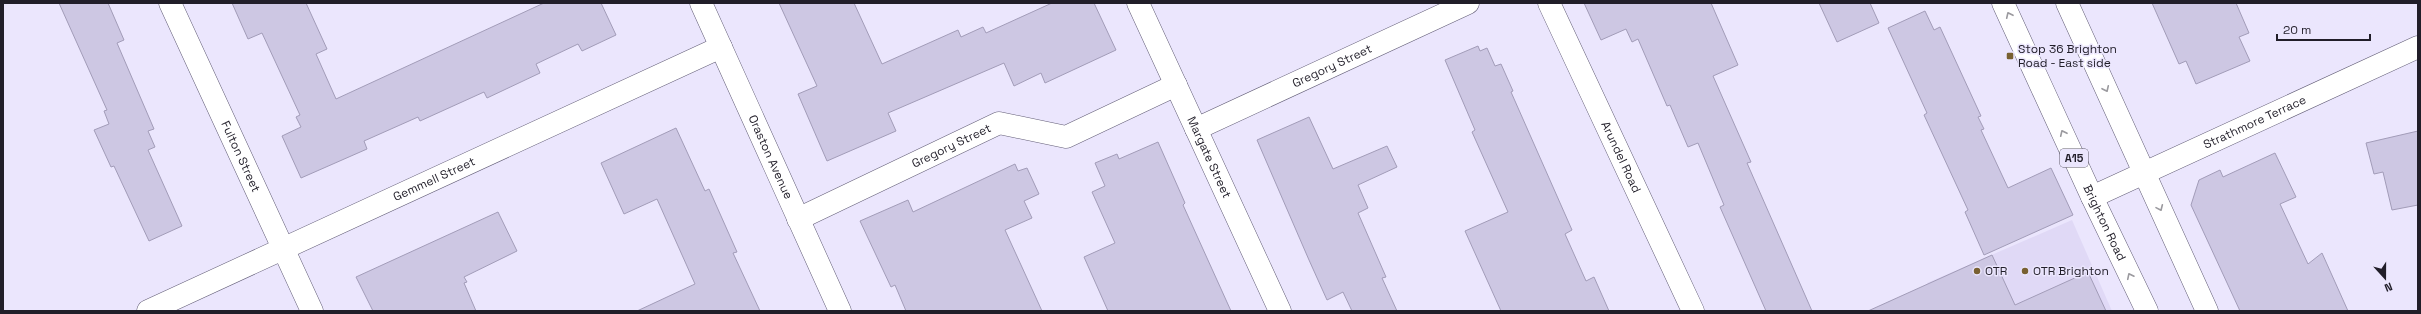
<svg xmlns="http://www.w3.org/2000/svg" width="2421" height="314" viewBox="0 0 2421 314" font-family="'Space Grotesk',sans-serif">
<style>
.built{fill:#e0d9f6}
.building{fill:#cdc7e3;stroke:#a29cb8}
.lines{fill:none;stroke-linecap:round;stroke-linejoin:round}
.minor-casing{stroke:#635e77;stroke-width:23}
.major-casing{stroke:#635e77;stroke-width:23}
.minor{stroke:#fff;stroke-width:22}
.major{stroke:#fff;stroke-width:22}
.oneway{stroke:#9b9a9f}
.poi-dot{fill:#786031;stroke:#ebe6fd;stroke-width:1.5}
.labels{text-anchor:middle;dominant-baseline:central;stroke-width:3;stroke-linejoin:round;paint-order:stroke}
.shield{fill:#ebe6fd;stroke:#5e5a69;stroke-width:1}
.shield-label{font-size:11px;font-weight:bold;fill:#211e29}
.poi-label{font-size:12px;fill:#211e29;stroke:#ebe6fd;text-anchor:start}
.street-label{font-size:12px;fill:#211e29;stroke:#ebe6fd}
</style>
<rect width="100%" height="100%" fill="#ebe6fd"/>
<!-- built -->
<polygon class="built" points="2072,220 2112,311 1940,311 1927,283"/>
<!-- building -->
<g class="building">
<polygon points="59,3 108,3 124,40 117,43 154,129 148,131 155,147 148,150 182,226 149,241 114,166 111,167 94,130 109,124 104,111 107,110"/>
<polygon points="232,3 306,3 327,49 316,54 336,99 544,3 601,3 616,35 582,51 578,44 536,64 540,73 487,98 484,92 420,121 418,117 364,141 367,149 301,178 282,136 301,127 296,117 300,115 262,33 248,39"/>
<polygon points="779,3 854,3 882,64 958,30 961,37 983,27 986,33 1052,3 1094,3 1116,50 1045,83 1041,73 1014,86 1004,63 888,113 896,131 827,161 798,94 817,86"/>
<polygon points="1584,3 1711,3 1738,65 1713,76 1751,162 1747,163 1812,311 1766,311 1720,207 1724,205 1698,143 1688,147 1670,105 1667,106 1638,39 1632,42 1626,29 1601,40"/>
<polygon points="1819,3 1870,3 1879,23 1837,42"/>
<polygon points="2152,3 2236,3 2249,33 2239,37 2250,61 2196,84 2186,61 2179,64"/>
<polygon points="1925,11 1934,30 1940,27 1981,116 1978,117 1984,129 1981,130 2008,188 2051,168 2073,215 1984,255 1965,212 1968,210 1924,115 1927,113 1888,28"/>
<polygon points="1478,46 1480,51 1487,48 1495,66 1501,64 1513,91 1511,92 1572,230 1565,234 1586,281 1594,277 1609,311 1501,311 1465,231 1508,212 1472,132 1475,130 1445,60"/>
<polygon points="1309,117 1333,169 1387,146 1397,167 1358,185 1368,208 1358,213 1386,277 1382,278 1397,311 1352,311 1343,292 1327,300 1309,260 1257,140"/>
<polygon points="676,128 705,191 709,189 737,252 733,253 760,311 637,311 695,284 657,199 624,214 601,163"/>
<polygon points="2418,131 2418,205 2392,210 2383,172 2374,174 2366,143"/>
<polygon points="1158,142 1185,203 1183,205 1231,311 1108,311 1084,257 1115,243 1092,192 1105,186 1095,163 1117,154 1119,159"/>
<polygon points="2275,153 2296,197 2280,204 2308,264 2322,253 2348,311 2240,311 2191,205 2199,180 2220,170 2223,177"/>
<polygon points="1015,164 1018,171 1027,168 1039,194 1024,201 1032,218 1005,230 1042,311 906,311 895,285 891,287 860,221 908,200 913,212"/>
<polygon points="498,212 517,251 464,277 467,282 464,283 476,311 373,311 356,277"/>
<polygon points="1992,255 2015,305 2088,272 2106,311 1868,311"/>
</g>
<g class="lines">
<!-- minor casing -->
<g class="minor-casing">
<g id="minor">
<path id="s1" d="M170,3L312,311"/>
<path id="s2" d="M701,3L840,311"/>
<path id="s3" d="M1138,3L1280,311"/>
<path id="s4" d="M1549,3L1693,311"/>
<path id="s5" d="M1196,129L1468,3"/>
<path id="s6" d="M2092,197L2418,47"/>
<path id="s7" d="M798,219L999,123L1066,137L1176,85"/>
<path id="s8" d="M148,311L721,47"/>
</g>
</g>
<!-- major casing -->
<g class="major-casing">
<g id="major">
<path id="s9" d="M2003,3L2092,197L2147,311"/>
<polyline points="2067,3 2207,311"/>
</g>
</g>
<!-- minor -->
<use href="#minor" class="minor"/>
<!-- major -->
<use href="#major" class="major"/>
</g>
<!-- one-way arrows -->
<defs><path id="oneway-chevron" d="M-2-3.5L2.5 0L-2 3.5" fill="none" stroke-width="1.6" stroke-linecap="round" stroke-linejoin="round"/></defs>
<g class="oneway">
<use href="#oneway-chevron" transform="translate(2009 15) rotate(-115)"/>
<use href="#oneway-chevron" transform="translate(2106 89) rotate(65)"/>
<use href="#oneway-chevron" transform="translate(2063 133) rotate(-115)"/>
<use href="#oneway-chevron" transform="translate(2160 208) rotate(66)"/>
<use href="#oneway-chevron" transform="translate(2130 276) rotate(-116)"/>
</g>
<!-- markers -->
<g class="poi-dot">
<rect x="2006" y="52" width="8" height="8" rx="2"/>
<circle cx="1977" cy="271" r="4"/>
<circle cx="2025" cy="271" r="4"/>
</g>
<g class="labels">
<!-- shield labels -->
<rect class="shield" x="2060" y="149" width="28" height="18" rx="3"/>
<g class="shield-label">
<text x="2074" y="158">A15</text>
</g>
<!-- poi labels -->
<g class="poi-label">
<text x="2018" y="49">Stop 36 Brighton<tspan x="2018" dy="14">Road - East side</tspan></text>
<text x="1985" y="271">OTR</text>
<text x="2033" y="271">OTR Brighton</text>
</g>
<!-- street labels -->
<g class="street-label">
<text stroke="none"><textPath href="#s5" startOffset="150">Gregory Street</textPath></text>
<text stroke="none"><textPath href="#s6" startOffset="179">Strathmore Terrace</textPath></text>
<text stroke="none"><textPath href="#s7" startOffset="170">Gregory Street</textPath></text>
<text stroke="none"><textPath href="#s1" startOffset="169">Fulton Street</textPath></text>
<text stroke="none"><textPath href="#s2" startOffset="169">Oraston Avenue</textPath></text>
<text stroke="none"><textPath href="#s3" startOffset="170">Margate Street</textPath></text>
<text stroke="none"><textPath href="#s4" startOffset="170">Arundel Road</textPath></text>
<text stroke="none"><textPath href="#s8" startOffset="315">Gemmell Street</textPath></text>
<text stroke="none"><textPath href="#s9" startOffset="242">Brighton Road</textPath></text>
</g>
</g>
<!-- border -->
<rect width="2421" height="314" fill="none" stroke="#211e29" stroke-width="8"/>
<!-- north arrow -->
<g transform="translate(2385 278) rotate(159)" stroke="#ebe6fd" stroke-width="3" paint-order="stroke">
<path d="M0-3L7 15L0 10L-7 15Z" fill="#211e29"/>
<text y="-6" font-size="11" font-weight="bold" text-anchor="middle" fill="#211e29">N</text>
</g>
<!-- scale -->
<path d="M2277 34v6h93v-6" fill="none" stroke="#211e29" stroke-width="2"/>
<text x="2283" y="34" font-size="12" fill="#211e29" stroke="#ebe6fd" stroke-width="3" paint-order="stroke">20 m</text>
</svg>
